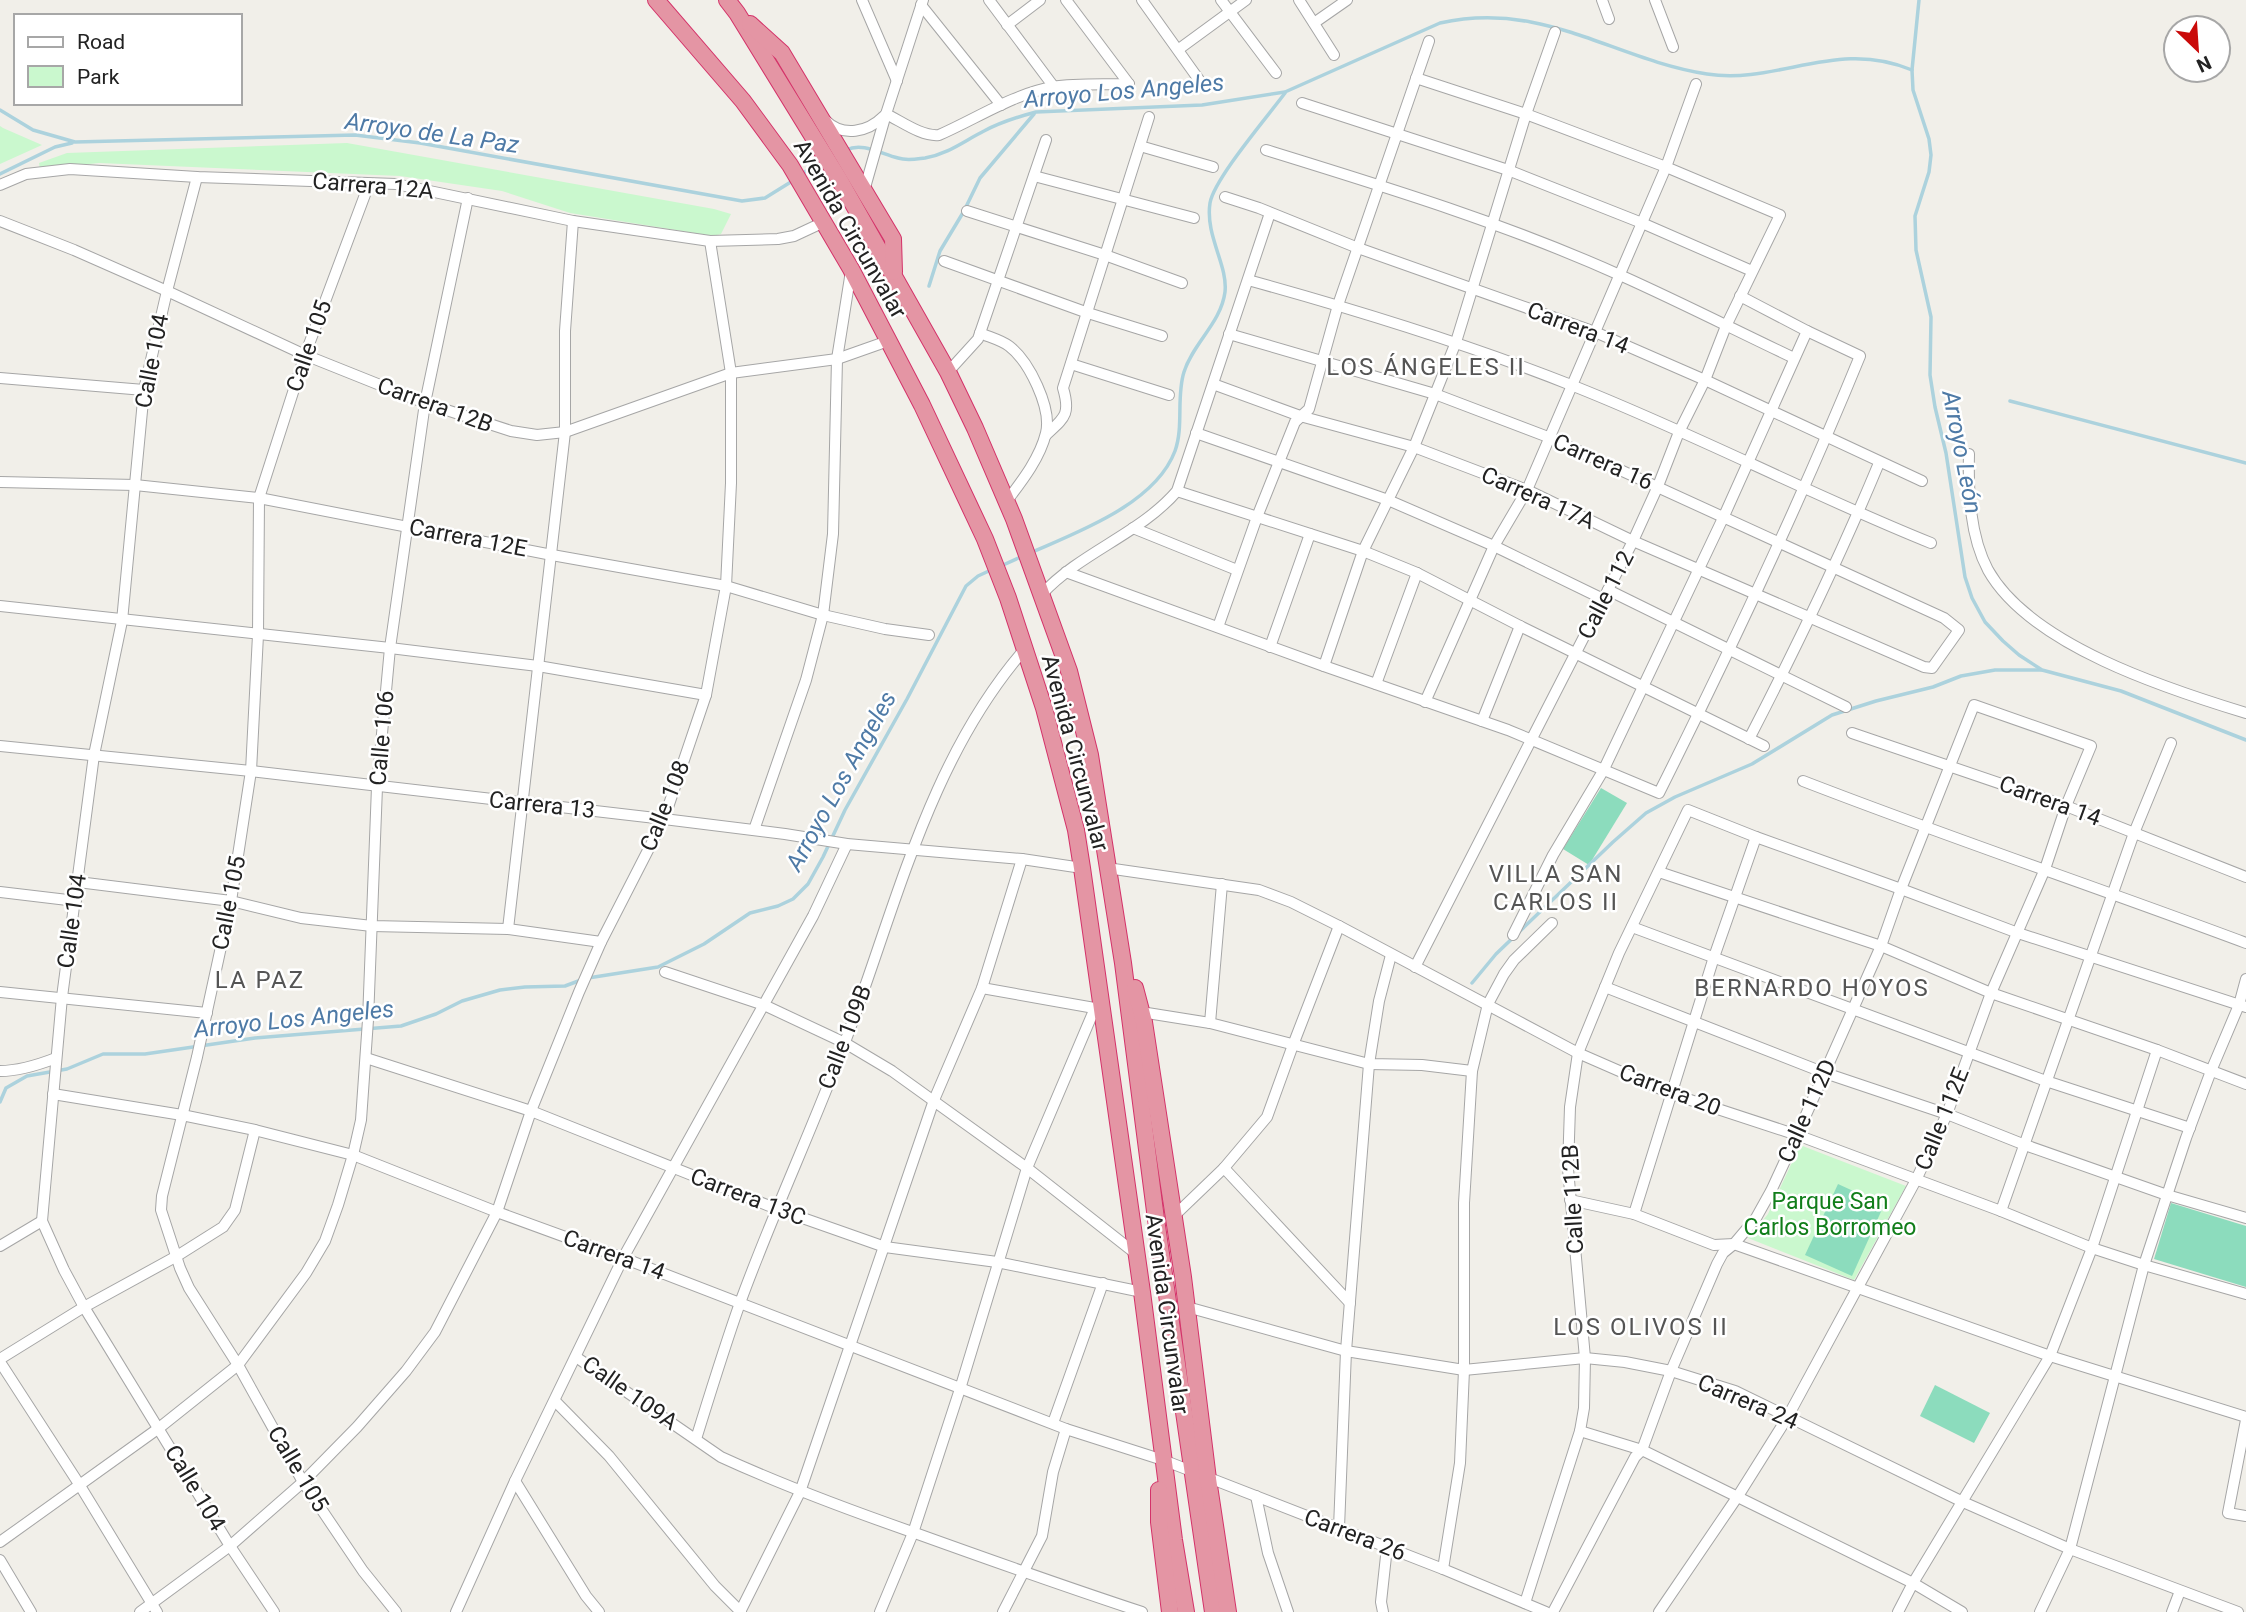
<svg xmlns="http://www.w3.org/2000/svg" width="2246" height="1612" viewBox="0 0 2246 1612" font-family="Roboto,sans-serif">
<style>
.park{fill:#caf8ce}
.pitch{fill:#8cdcbd}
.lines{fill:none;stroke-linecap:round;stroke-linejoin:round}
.stream{stroke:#acd2dd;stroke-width:3.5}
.minor-casing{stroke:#a6a6a6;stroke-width:12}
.highway-casing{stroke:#d43269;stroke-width:18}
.minor{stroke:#fff;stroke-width:10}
.highway{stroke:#e495a4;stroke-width:16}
.labels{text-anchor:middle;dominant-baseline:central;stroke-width:5;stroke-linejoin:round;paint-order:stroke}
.street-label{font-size:23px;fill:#222;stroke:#fff}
.park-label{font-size:23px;fill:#117e1a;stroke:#fff}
.water-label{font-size:24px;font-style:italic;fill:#4e7aa6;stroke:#fff}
.neighbourhood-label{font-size:24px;letter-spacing:2px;fill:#555;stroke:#fff}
</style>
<rect width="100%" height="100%" fill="#f1efe9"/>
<!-- park -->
<g class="park">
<polygon points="0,126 3,128 42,145 0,164"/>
<polygon points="347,143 714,209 731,214 721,234 713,236 570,213 502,191 400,176 99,163 40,169 39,163 67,153"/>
<polygon points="1800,1145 1906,1186 1854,1280 1748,1238 1768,1214"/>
</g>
<!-- pitch -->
<g class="pitch">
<polygon points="1601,788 1627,803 1589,865 1563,849"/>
<polygon points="1838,1184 1884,1205 1852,1276 1805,1255"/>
<polygon points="2171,1203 2246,1226 2246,1287 2154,1259"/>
<polygon points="1935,1385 1990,1413 1974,1443 1920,1416"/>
</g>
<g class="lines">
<!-- stream -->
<g class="stream">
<polyline points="1919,0 1912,70 1913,90 1929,139 1931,155 1929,172 1915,216 1916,250 1931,317 1930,375 1935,407 1946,453 1965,577 1972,598 1985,622 2003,641 2019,655 2042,670 2121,691 2246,740"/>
<polyline points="0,110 33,130 75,142 355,135 420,143 742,201 765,198 794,180"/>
<path d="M846,150C863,142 881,154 898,158C907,161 916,159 925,158C948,154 964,141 984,131C1001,122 1017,117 1036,112L1202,105L1285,92L1440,23C1544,0 1612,59 1707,74C1778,85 1837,38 1912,70"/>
<polyline points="0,174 55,147 72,143"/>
<polyline points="800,175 823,160"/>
<polyline points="929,286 940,251 964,211 980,178 1034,114"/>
<polyline points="2010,401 2246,463"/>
<path d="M1030,553C1078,532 1155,504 1175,451C1184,426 1176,397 1184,372C1193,343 1221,323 1225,292C1228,265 1205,236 1210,203C1214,179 1268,116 1285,93"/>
<polyline points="1001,566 1023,556"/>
<polyline points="588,978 658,967 704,944 750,913 778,906 793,899 808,884 823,857 845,810 907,699 966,586 978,576 991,570"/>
<polyline points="1472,983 1496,954 1613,842 1646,813 1675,797 1752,764 1832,715 1876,701 1933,687 1961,676 1995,670 2041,670"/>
<polyline points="0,1102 6,1088 27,1076 67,1069 103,1054 145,1054 255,1038 401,1026 436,1014 462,1001 500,990 525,987 565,986 581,980"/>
</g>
<!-- minor casing -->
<g class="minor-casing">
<g id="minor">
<polyline points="862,0 897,81"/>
<polyline points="989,0 1054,87"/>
<polyline points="1066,0 1129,84"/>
<polyline points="1142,0 1202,84"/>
<polyline points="1221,0 1276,73"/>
<polyline points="1299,0 1334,55"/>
<polyline points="1602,0 1609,19"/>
<polyline points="1655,0 1673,47"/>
<polyline points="921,5 1001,105"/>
<polyline points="1314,23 1347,0"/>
<polyline points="1007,25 1040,0"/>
<polyline points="1179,49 1246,0"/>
<polyline points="1302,103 1508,170 1642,223 1752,271"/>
<path d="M886,114C901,121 922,137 939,135C976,119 1013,94 1053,87C1077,83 1104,85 1129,84"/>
<path d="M825,120C843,138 868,132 884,116"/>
<polyline points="1140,146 1213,167"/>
<path d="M1266,150C1386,187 1507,224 1622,276C1680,302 1737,331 1794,358"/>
<polyline points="1034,176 1194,218"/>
<polyline points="197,177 167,291 144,390 122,621 94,755 62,997 42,1221 64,1270 84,1307 230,1546 274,1612"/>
<polyline points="369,184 305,355 259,498 258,635 251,771 231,901 197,1057 162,1196 161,1210 180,1268 189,1288 238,1365 303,1482 363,1571 396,1612"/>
<polyline points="0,185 26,174 70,169 197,177 396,184 573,221 710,241 778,239 794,236 824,222"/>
<polyline points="864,191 886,114 923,0"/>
<polyline points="1225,197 1259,208 1358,248 1595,332 1705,380 1922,481"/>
<polyline points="967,211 1105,255 1182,283"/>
<polyline points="0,221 74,250 167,291 305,355 425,403 511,431 537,435 565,432 731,373 837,359 888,341"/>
<polyline points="944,261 1088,313 1162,336"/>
<path d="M1248,280C1357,310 1465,343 1571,385C1693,433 1809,494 1931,543"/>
<path d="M980,333C989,337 1001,340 1009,346C1029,361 1052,408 1046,433C1040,458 1022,481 1006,502"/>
<polyline points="1071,364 1169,395"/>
<polyline points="948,372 978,339 1046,140"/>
<polyline points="0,378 144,390"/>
<polyline points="1213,384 1300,416 1414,447 1527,490 1633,541 1924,667 1932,668 1959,630 1944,618 1548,437 1435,394 1229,334"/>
<polyline points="1196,433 1388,500 1494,546 1603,599"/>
<path d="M1046,435C1064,418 1071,415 1063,388L1149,117"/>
<path d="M1969,454C1968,492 1970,536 1988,570C2030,645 2167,689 2246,713"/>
<polyline points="0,482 135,485 259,498 552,555 726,586 823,615 885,629 929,635"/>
<polyline points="1177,491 1363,551 1417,573 1520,626 1764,746"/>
<polyline points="1133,528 1237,570"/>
<path d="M1066,572L1324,666L1508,730L1659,793C1731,649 1799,505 1860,356L1807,331L1740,296"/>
<polyline points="1608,590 1846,707"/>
<path d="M1042,594C1081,552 1140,534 1177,491L1270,213"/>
<polyline points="0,606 390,648 538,666 706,695"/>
<polyline points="1218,627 1257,517 1295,422 1309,409 1338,305 1429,41"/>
<polyline points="1270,647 1310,534"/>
<polyline points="1324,666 1363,551 1414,447 1456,342 1526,114 1555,32"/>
<polyline points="1376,684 1417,573"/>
<polyline points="1425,702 1494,546 1527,490 1666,167 1696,84"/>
<polyline points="1482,721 1520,626"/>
<polyline points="1852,733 2066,806 2246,877"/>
<path d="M1749,739C1796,648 1840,557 1879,463"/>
<polyline points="0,746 251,771 664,819 785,834 847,844 1022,859 1082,868"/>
<path d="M1803,781C1950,838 2099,888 2246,943"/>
<polyline points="754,830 806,680 823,615 833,534 837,359 851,271"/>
<polyline points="1107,868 1259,890 1291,902 1339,926 1578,1053 1672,1094 1797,1135 2001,1211 2092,1248 2144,1265 2246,1294"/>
<polyline points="1659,872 1881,946 1991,993 2157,1050 2246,1084"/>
<polyline points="78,882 231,901 301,918 372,926 508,929 601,942"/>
<polyline points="0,892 76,901"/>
<polyline points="1632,927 2046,1081 2190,1128"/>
<polyline points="508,929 565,432 565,331 573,221"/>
<polyline points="1513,935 1553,855 1603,771 1724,516 1807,331"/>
<polyline points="1415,967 1633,541 1658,486 1679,432 1705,380 1726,326 1780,215 1666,167 1526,114 1416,78"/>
<polyline points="665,972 764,1005 845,1043 892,1071 1027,1168 1135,1253"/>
<polyline points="1605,987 1825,1073 1947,1114 2025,1145 2167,1195 2246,1218"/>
<polyline points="982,988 1100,1009"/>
<polyline points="0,992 207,1013"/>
<polyline points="1141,1012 1210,1023 1369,1064 1422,1065 1472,1071"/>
<polyline points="1210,1023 1222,884"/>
<polyline points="366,1058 531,1111 777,1209 885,1247 997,1262 1142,1292"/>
<path d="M0,1071C19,1071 38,1065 56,1058"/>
<polyline points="53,1094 182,1115 255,1130 353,1155 497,1212 623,1258 1066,1429 1163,1460 1443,1569 1546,1612"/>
<polyline points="1224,1168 1350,1303"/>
<polyline points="1570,1200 1634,1214 1714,1245 1734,1244 2050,1356 2246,1417"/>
<polyline points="2001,1211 2134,833 2171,743"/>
<polyline points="1634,1214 1714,957 1756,837"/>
<polyline points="1174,1216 1224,1168 1267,1117 1293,1045 1339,926"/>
<polyline points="0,1246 42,1221"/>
<polyline points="1187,1307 1346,1351 1464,1370 1585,1358 1625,1362 1671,1371 1735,1391 1963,1502 2070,1549 2238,1612"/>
<path d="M576,1357L721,1457C784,1486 849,1510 915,1533C990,1560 1066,1587 1142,1612"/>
<polyline points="0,1359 84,1307 177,1256 223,1227 235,1210 255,1130"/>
<polyline points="0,1362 79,1484 157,1612"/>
<polyline points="555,1401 609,1456 715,1586 741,1612"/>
<polyline points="2246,1420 2228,1513 2246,1516"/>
<polyline points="1053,1423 1103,1283"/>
<polyline points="1580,1431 1642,1450 1913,1583 1962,1612"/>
<path d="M696,1439C710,1394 724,1348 740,1303C772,1215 812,1130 845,1042C896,908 928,761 1024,650"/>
<polyline points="515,1481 586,1596 599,1612"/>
<polyline points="1256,1496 1268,1553 1288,1612"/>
<polyline points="1339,1528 1346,1351 1369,1064 1379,1001 1391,955"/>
<polyline points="0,1542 159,1428 238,1365 306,1273 325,1241 338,1205 353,1155 361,1120 368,1020 377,787 390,648 425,403 468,198"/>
<polyline points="0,1560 31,1612"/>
<polyline points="1443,1569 1460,1463 1464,1370 1464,1203 1472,1071 1488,1004 1504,974 1514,960 1552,923"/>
<polyline points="1525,1603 1580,1431 1584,1408 1585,1358 1568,1169 1570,1107 1578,1053 1619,953 1688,810 1756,837 1901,889 2018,933 2246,1007"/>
<polyline points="140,1612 230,1546 303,1482 357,1427 406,1371 435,1332 497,1212 531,1111 579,992 601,942 664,819 706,695 726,586 731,483 731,373 710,241"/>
<polyline points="456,1612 515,1481 623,1258 813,916 847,844"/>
<polyline points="740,1612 800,1492 934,1100 982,988 1022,859"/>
<polyline points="880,1612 913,1533 960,1389 1027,1168 1095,1008"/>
<polyline points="1003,1612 1042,1536 1053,1472 1066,1429"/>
<polyline points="1383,1612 1381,1602 1387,1547"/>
<polyline points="1553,1612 1635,1457 1642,1450 1671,1371 1717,1264 1723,1253 1734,1244 1756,1218 1771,1191 1797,1135 1881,946 1901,889 1974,705 2091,746 2066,806 2045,869 1991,993 1947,1114 1916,1180 1787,1418 1738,1496 1659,1612"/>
<polyline points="1898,1612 1913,1583 2050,1356 2092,1248 2157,1050"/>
<polyline points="2040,1612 2070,1549 2144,1265 2186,1138 2211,1071 2239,1005 2246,979"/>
<polyline points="2172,1612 2180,1591"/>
</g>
</g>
<!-- highway casing -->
<g class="highway-casing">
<g id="highway">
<polyline points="656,0 743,101 790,165 851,269 922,405 985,539 1008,598 1044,708 1076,830 1082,868 1142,1292 1174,1540 1186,1612"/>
<polyline points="727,0 737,13 839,179 948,372 975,428 1014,519 1069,671 1090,755 1123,963 1156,1219 1213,1612"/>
<polyline points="750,24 782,53 893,239 894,272"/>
<polyline points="1135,988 1144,1022 1183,1277 1208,1479 1228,1612"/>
<polyline points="1159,1490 1159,1522 1170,1612"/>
</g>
</g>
<!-- minor -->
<use href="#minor" class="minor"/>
<!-- highway -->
<use href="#highway" class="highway"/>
</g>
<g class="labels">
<!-- street labels -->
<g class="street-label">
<text transform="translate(373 186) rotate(5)">Carrera 12A</text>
<text transform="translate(850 229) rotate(60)">Avenida Circunvalar</text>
<text transform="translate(1578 328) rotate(21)">Carrera 14</text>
<text transform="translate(309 346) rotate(-71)">Calle 105</text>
<text transform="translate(152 361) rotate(-79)">Calle 104</text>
<text transform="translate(435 405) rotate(20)">Carrera 12B</text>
<text transform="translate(1603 462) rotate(24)">Carrera 16</text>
<text transform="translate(1538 498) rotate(24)">Carrera 17A</text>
<text transform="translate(468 538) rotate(11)">Carrera 12E</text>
<text transform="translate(1606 595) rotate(-63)">Calle 112</text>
<text transform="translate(382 738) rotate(-85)">Calle 106</text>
<text transform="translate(1075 753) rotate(75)">Avenida Circunvalar</text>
<text transform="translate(2050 801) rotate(20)">Carrera 14</text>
<text transform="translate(542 805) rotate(6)">Carrera 13</text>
<text transform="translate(665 806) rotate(-68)">Calle 108</text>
<text transform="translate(229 903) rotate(-79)">Calle 105</text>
<text transform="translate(72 921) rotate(-82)">Calle 104</text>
<text transform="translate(845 1037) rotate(-69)">Calle 109B</text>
<text transform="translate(1670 1090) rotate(21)">Carrera 20</text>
<text transform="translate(1807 1111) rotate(-66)">Calle 112D</text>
<text transform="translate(1942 1119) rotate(-68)">Calle 112E</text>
<text transform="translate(748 1197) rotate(21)">Carrera 13C</text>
<text transform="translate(1573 1199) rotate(-93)">Calle 112B</text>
<text transform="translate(614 1255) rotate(20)">Carrera 14</text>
<text transform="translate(1167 1314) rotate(82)">Avenida Circunvalar</text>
<text transform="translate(630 1393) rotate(35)">Calle 109A</text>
<text transform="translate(1748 1402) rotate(23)">Carrera 24</text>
<text transform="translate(298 1469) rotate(59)">Calle 105</text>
<text transform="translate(195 1488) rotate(59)">Calle 104</text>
<text transform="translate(1355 1535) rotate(21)">Carrera 26</text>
</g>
<!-- park labels -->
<g class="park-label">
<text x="1830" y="1201">Parque San<tspan x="1830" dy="26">Carlos Borromeo</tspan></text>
</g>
<!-- water labels -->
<g class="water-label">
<text transform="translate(1124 91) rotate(-5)">Arroyo Los Angeles</text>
<text transform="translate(432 133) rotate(8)">Arroyo de La Paz</text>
<text transform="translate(1962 452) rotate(79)">Arroyo León</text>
<text transform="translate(841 781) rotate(-61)">Arroyo Los Angeles</text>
<text transform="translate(294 1019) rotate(-6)">Arroyo Los Angeles</text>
</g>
<!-- neighbourhood labels -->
<g class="neighbourhood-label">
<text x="1426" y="367">LOS ÁNGELES II</text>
<text x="1556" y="874">VILLA SAN<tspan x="1556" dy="28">CARLOS II</tspan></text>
<text x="260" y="980">LA PAZ</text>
<text x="1812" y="988">BERNARDO HOYOS</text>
<text x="1641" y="1327">LOS OLIVOS II</text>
</g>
</g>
<!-- legend -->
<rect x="14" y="14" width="228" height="91" fill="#ffffff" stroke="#a7a7a7" stroke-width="2"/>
<rect x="28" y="37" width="35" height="10" fill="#ffffff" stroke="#a7a7a7" stroke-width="2"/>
<text x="77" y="49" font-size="21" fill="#222222">Road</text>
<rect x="28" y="66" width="35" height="21" fill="#caf8ce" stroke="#a7a7a7" stroke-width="2"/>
<text x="77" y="84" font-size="21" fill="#222222">Park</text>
<!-- north arrow -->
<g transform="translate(2197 49) rotate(155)"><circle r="33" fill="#ffffff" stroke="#a7a7a7" stroke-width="2"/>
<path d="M0-5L12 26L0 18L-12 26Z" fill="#ca0a09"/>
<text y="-10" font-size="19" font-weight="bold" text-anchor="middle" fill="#222222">N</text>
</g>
</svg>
